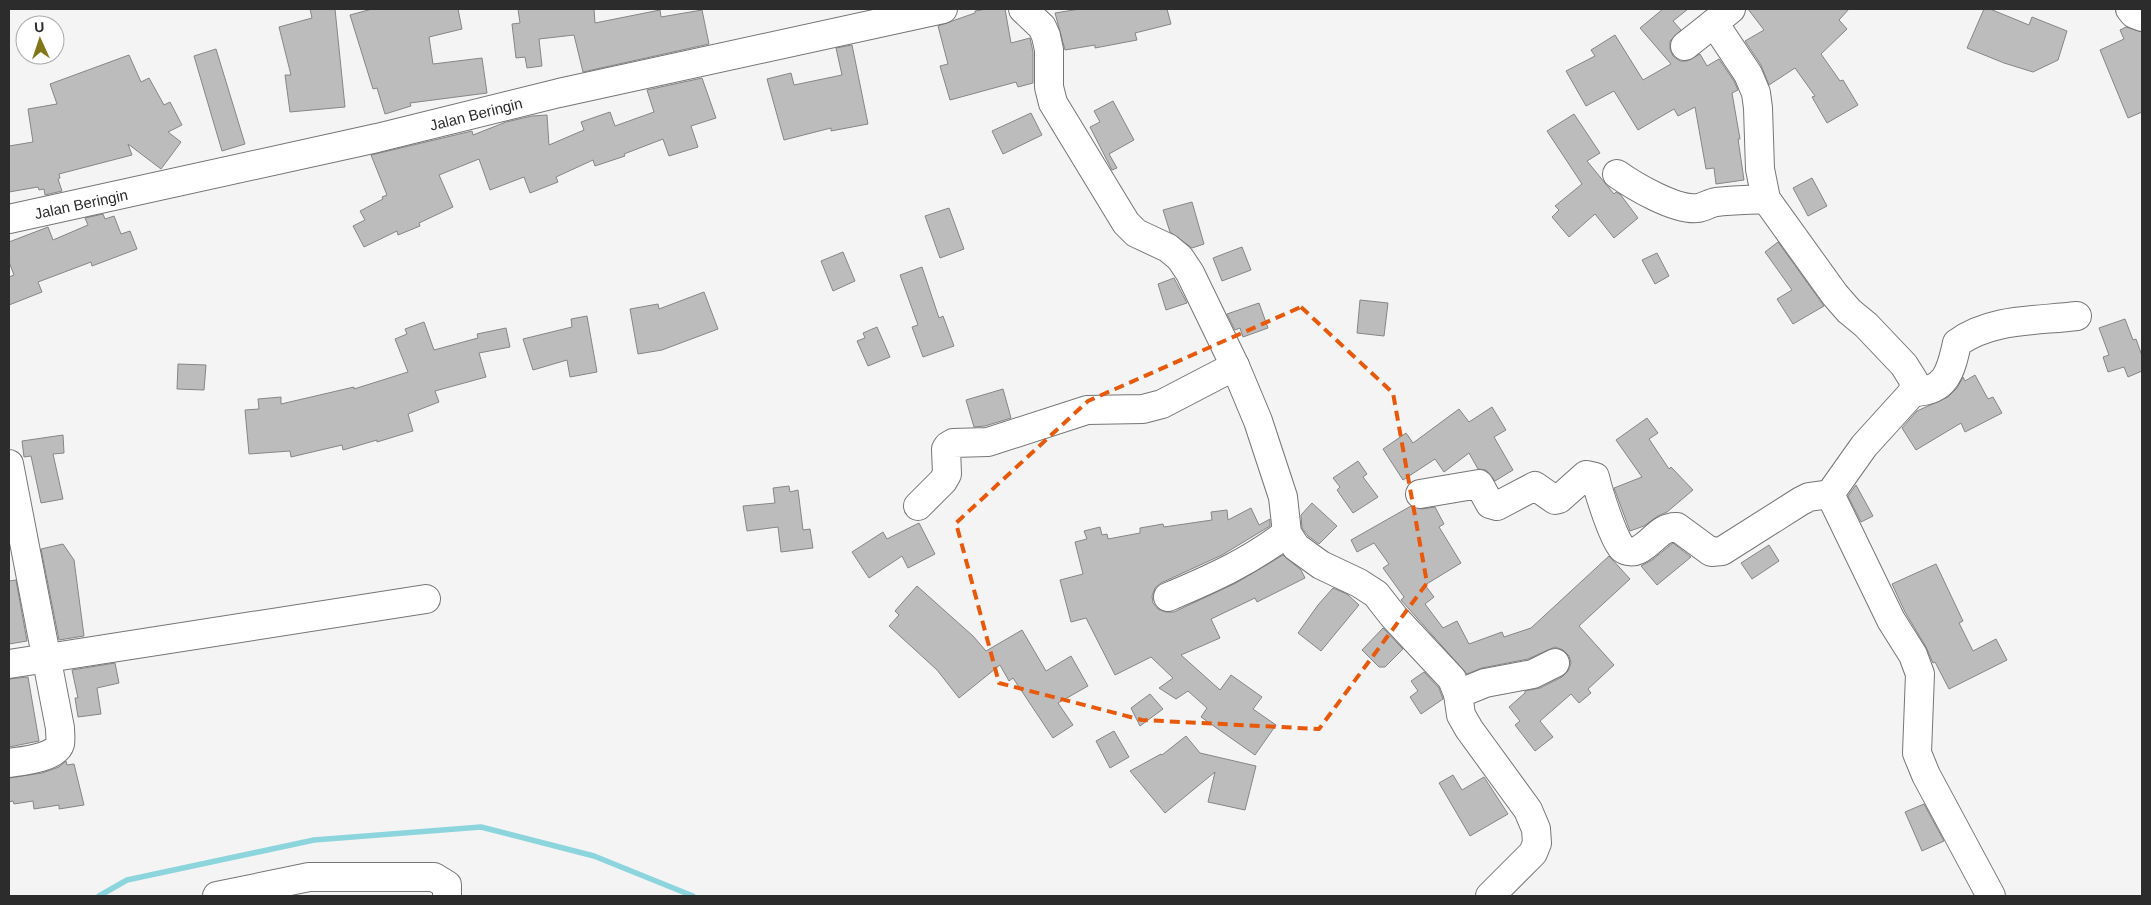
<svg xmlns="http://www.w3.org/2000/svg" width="2151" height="905" viewBox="0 0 2151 905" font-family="Helvetica,sans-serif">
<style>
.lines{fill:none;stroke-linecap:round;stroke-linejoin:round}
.stream{stroke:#8cd5dd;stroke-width:5.5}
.building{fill:#bdbcbc;stroke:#878686}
.minor-casing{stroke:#757576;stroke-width:30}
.minor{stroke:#fff;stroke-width:28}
.marked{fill:none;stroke:#e8590c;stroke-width:4;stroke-dasharray:10 6;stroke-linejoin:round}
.labels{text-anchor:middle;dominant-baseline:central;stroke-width:5;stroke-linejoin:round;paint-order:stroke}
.street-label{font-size:15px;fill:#2c2c2c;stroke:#fff}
</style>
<rect width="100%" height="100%" fill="#f4f4f5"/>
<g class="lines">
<!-- stream -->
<polyline class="stream" points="99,896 127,880 314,840 481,827 594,856 693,896"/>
</g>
<!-- building -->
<g class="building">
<polygon points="310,9 335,9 345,107 290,112 285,75 291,75 279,27 312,18"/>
<polygon points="372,9 458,9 462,29 429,37 433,64 482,58 487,93 410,103 411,106 385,114 377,88 373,89 350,15"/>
<polygon points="518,9 594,9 595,23 660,10 661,17 702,10 709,44 583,72 574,35 539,39 542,66 527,68 525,57 516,58 512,24 520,23"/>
<polygon points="987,9 1005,9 1011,43 1030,38 1033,52 1033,83 1018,87 1016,82 950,100 940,66 948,64 938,26 975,13 975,11"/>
<polygon points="1080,9 1167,9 1171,24 1135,33 1137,40 1095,48 1095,45 1065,50 1055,13"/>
<polygon points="1663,9 1688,9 1673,21 1681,30 1670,41 1670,49 1673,56 1680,61 1687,61 1700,54 1707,66 1719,59 1734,81 1738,90 1732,93 1740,139 1738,139 1744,180 1716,184 1714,168 1706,169 1695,107 1678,116 1674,109 1638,130 1614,91 1586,106 1566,71 1595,56 1591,50 1615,35 1643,80 1671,64 1640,28"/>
<polygon points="1748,9 1849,9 1839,20 1847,29 1821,54 1840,81 1843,80 1858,105 1827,123 1812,97 1815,96 1795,68 1769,85 1761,65 1745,41 1764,30"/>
<polygon points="1984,9 1990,9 2029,25 2032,17 2067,31 2058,60 2033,72 2004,63 1967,48"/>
<polygon points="2126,27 2142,32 2142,112 2128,118 2100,50 2124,39 2120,30"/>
<polygon points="852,45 868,124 831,131 831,128 784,140 767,79 791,73 794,85 842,75 836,48"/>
<polygon points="216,49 245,144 222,151 194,56"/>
<polygon points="129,55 141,82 149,78 164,105 170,102 182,125 168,132 181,142 161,169 128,144 132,155 59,174 60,178 58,179 62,191 45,195 44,189 39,190 38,187 9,192 9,146 33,142 28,109 57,104 50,84"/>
<polygon points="702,78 716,118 691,126 698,147 669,156 663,139 624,154 625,156 595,166 593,160 556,177 558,182 530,193 524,177 490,190 479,159 439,175 453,207 419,223 420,226 398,235 397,231 364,247 353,226 365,220 360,211 383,199 382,197 387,195 371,155 472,131 473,135 506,122 532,116 547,115 549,145 584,130 581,122 610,112 615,126 654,112 647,90"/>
<polygon points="1113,101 1134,140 1109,154 1117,168 1112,170 1090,127 1100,122 1094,111"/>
<polygon points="1031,113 1042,135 1003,154 992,131"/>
<polygon points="1574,114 1600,153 1587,161 1614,194 1616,192 1620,194 1638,218 1614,238 1595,214 1569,237 1552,217 1559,210 1555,206 1582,184 1547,131"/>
<polygon points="1812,178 1827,206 1808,216 1793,188"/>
<polygon points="1192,202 1204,244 1192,248 1170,232 1163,210"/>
<polygon points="949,208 964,249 940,258 925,216"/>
<polygon points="103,214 105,219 114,216 121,234 130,231 137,249 92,266 91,262 38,282 42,292 9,305 9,277 14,275 9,262 9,242 48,227 53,240 88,225 85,218"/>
<polygon points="1778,242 1824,306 1793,324 1777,299 1792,290 1765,252"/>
<polygon points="1242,247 1251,270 1222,281 1213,258"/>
<polygon points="843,252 855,281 833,291 821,261"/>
<polygon points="1657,253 1669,276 1655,284 1642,260"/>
<polygon points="922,267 939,318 943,316 954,346 923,357 912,327 918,325 900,275"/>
<polygon points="1174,278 1187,303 1166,310 1158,284"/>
<polygon points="704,292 718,329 662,350 638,354 630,309 658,304 659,309"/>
<polygon points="1360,300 1388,303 1384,336 1357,333"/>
<polygon points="1259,303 1268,328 1243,337 1240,328 1235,330 1227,314"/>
<polygon points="587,316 597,372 570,377 567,360 533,370 523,339 572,327 571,319"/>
<polygon points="2125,319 2133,340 2136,339 2142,356 2142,371 2128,377 2124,367 2108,372 2103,357 2109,355 2099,328"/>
<polygon points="424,322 434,350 478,338 477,334 506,328 510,347 479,353 486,377 435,391 439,402 408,414 413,431 377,442 377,440 343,450 342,445 291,457 290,451 249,454 245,410 259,409 258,399 281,397 281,404 354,387 354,389 408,372 395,339 407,334 405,329"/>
<polygon points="877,327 890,357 868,366 857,341 865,338 863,333"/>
<polygon points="178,364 206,365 204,390 177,389"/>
<polygon points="1975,375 1988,399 1993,397 2002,413 1965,432 1961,423 1916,450 1902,428 1917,411 1948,397 1957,388 1963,377 1965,381"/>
<polygon points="1003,389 1011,418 985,426 974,427 966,400"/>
<polygon points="1492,407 1506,430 1494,437 1513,470 1495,481 1486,470 1478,469 1469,453 1444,472 1435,459 1403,480 1383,449 1406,433 1413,443 1459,409 1469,422"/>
<polygon points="1647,418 1658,433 1649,439 1669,469 1671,467 1693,490 1667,512 1658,516 1644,526 1630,531 1614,488 1642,477 1616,440"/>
<polygon points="63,435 64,453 53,454 63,499 41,503 31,456 24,457 22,441"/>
<polygon points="1358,461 1367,474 1363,477 1378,497 1353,513 1337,490 1340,487 1333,478"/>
<polygon points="1856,485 1873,516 1861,522 1848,496"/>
<polygon points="789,486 790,492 798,490 803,530 810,529 813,548 781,552 778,527 747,531 743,506 775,503 773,488"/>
<polygon points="1312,503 1337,526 1319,544 1308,536 1302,528 1301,515"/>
<polygon points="1411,506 1422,509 1435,507 1444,524 1439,527 1461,563 1425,585 1434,597 1425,604 1443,628 1457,621 1469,644 1502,632 1504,637 1531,628 1609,556 1630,579 1579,626 1614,665 1588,689 1591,693 1579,703 1571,694 1540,721 1553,737 1535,751 1515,725 1520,721 1509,707 1525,693 1525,691 1540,688 1562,677 1568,671 1571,663 1569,656 1563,650 1555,647 1528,659 1482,668 1467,674 1401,600 1404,597 1383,568 1389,564 1374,543 1357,552 1351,540"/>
<polygon points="1251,508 1259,525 1270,519 1270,526 1222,555 1161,583 1155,588 1152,596 1153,603 1158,609 1166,612 1174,612 1236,583 1283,555 1301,570 1305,578 1257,602 1255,598 1211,619 1220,638 1181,655 1220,690 1231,675 1262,697 1253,709 1276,725 1255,755 1201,717 1207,708 1188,691 1176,699 1159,688 1173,678 1151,657 1115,675 1086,618 1071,622 1060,580 1083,574 1075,542 1087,539 1084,531 1100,527 1102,535 1107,534 1108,539 1140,533 1140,528 1163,524 1164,527 1212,520 1211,512 1227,510 1228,520"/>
<polygon points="919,523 935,554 908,568 902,556 869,578 852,552 883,532 887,539"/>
<polygon points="1673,543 1691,557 1657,585 1641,566 1652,560"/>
<polygon points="63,544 74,560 84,636 59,640 41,549"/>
<polygon points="1769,545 1779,561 1752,579 1741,563"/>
<polygon points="1936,564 1963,621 1959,623 1973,651 1996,639 2007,660 1949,689 1935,662 1933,663 1926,647 1905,612 1892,584"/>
<polygon points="16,580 27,641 9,644 9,581"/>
<polygon points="917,586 973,636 986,651 1022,630 1046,671 1071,656 1088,686 1058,703 1073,725 1053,738 1013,678 1009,681 1000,665 959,698 937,670 889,626 899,615 895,611"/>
<polygon points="1333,588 1347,594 1359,605 1321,651 1298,633 1318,605"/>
<polygon points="1383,628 1403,649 1385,667 1379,667 1362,650"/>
<polygon points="115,663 119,683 97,688 101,714 78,717 75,698 78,698 72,670"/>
<polygon points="1424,672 1439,688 1443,699 1421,714 1410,697 1418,691 1411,681"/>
<polygon points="28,677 39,741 9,747 9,679"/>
<polygon points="1150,694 1163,709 1140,726 1131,708"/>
<polygon points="1114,731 1129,757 1110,768 1096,741"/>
<polygon points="1186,736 1200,753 1256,766 1245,810 1208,802 1215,772 1165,813 1130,771 1161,754 1162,755"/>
<polygon points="66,761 67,765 74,764 84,805 59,809 59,805 34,809 33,801 14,804 13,801 9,802 9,778 42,773 59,767"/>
<polygon points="1453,775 1462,790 1484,777 1508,814 1470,836 1439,783"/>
<polygon points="1924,804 1944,841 1922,851 1905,812"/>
</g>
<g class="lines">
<!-- minor casing -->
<g class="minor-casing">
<g id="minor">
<polyline points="1023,9 1042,27 1046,36 1049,50 1049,87 1053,103 1126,223 1136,233 1168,248 1180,258 1190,273 1235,366 1258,421 1283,497 1287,533 1296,547 1321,565 1359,583 1376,594 1394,617 1452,679 1458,694 1461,715 1469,729 1528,810 1536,829 1537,843 1533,853 1490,896"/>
<polyline points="1731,9 1714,23 1748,74 1756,93 1758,108 1760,169 1766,199 1835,295 1849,311 1866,325 1904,365 1914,381 1913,392 1864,446 1830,494 1891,620 1913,655 1920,674 1917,753 1926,775 1991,896"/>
<polyline points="2130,9 2134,14 2142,17"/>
<polyline points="1685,46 1714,23"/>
<path d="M1617,174C1634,186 1676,211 1698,208C1704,207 1710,203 1716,202C1733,200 1750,200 1766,199"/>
<polyline points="9,219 377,138 559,93 943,9"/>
<path d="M1913,392C1946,392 1951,371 1957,343C1991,318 2037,321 2077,316"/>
<path d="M1420,494L1479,484L1490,504L1497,506L1535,486L1555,500L1559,499L1586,475L1595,477C1598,490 1614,542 1623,549C1627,552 1634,552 1638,550C1652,544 1660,526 1677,527L1711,552L1722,551L1801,501L1809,497L1830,494"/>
<polyline points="918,506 943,481 947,474 946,449 948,446 953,443 988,442 1087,410 1143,409 1162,404 1235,366"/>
<path d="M1168,597C1213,578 1247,563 1287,533"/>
<polyline points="9,664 426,599"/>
<polyline points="1458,694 1485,683 1533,674 1555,663"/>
<path d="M9,763C21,761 56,758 60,744C61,740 60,733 60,728L9,464"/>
<polyline points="217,896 309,877 434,877 447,885 447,896"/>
</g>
</g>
<!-- minor -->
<use href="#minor" class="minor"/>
</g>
<!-- marked area -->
<path class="marked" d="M1301,307L1393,393L1427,583L1319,729L1142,720L999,683L956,523L1088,401Z"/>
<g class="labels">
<!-- street labels -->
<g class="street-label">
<text transform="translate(476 114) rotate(-14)">Jalan Beringin</text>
<text transform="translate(81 204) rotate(-12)">Jalan Beringin</text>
</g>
</g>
<!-- border -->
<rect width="2151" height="905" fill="none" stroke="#2c2c2c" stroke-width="20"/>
<!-- north arrow -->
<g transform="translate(40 40) rotate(357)"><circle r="24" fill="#ffffff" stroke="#ababab"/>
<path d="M0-4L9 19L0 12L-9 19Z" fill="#81761a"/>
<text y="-8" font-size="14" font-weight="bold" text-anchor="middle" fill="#2c2c2c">U</text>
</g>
</svg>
